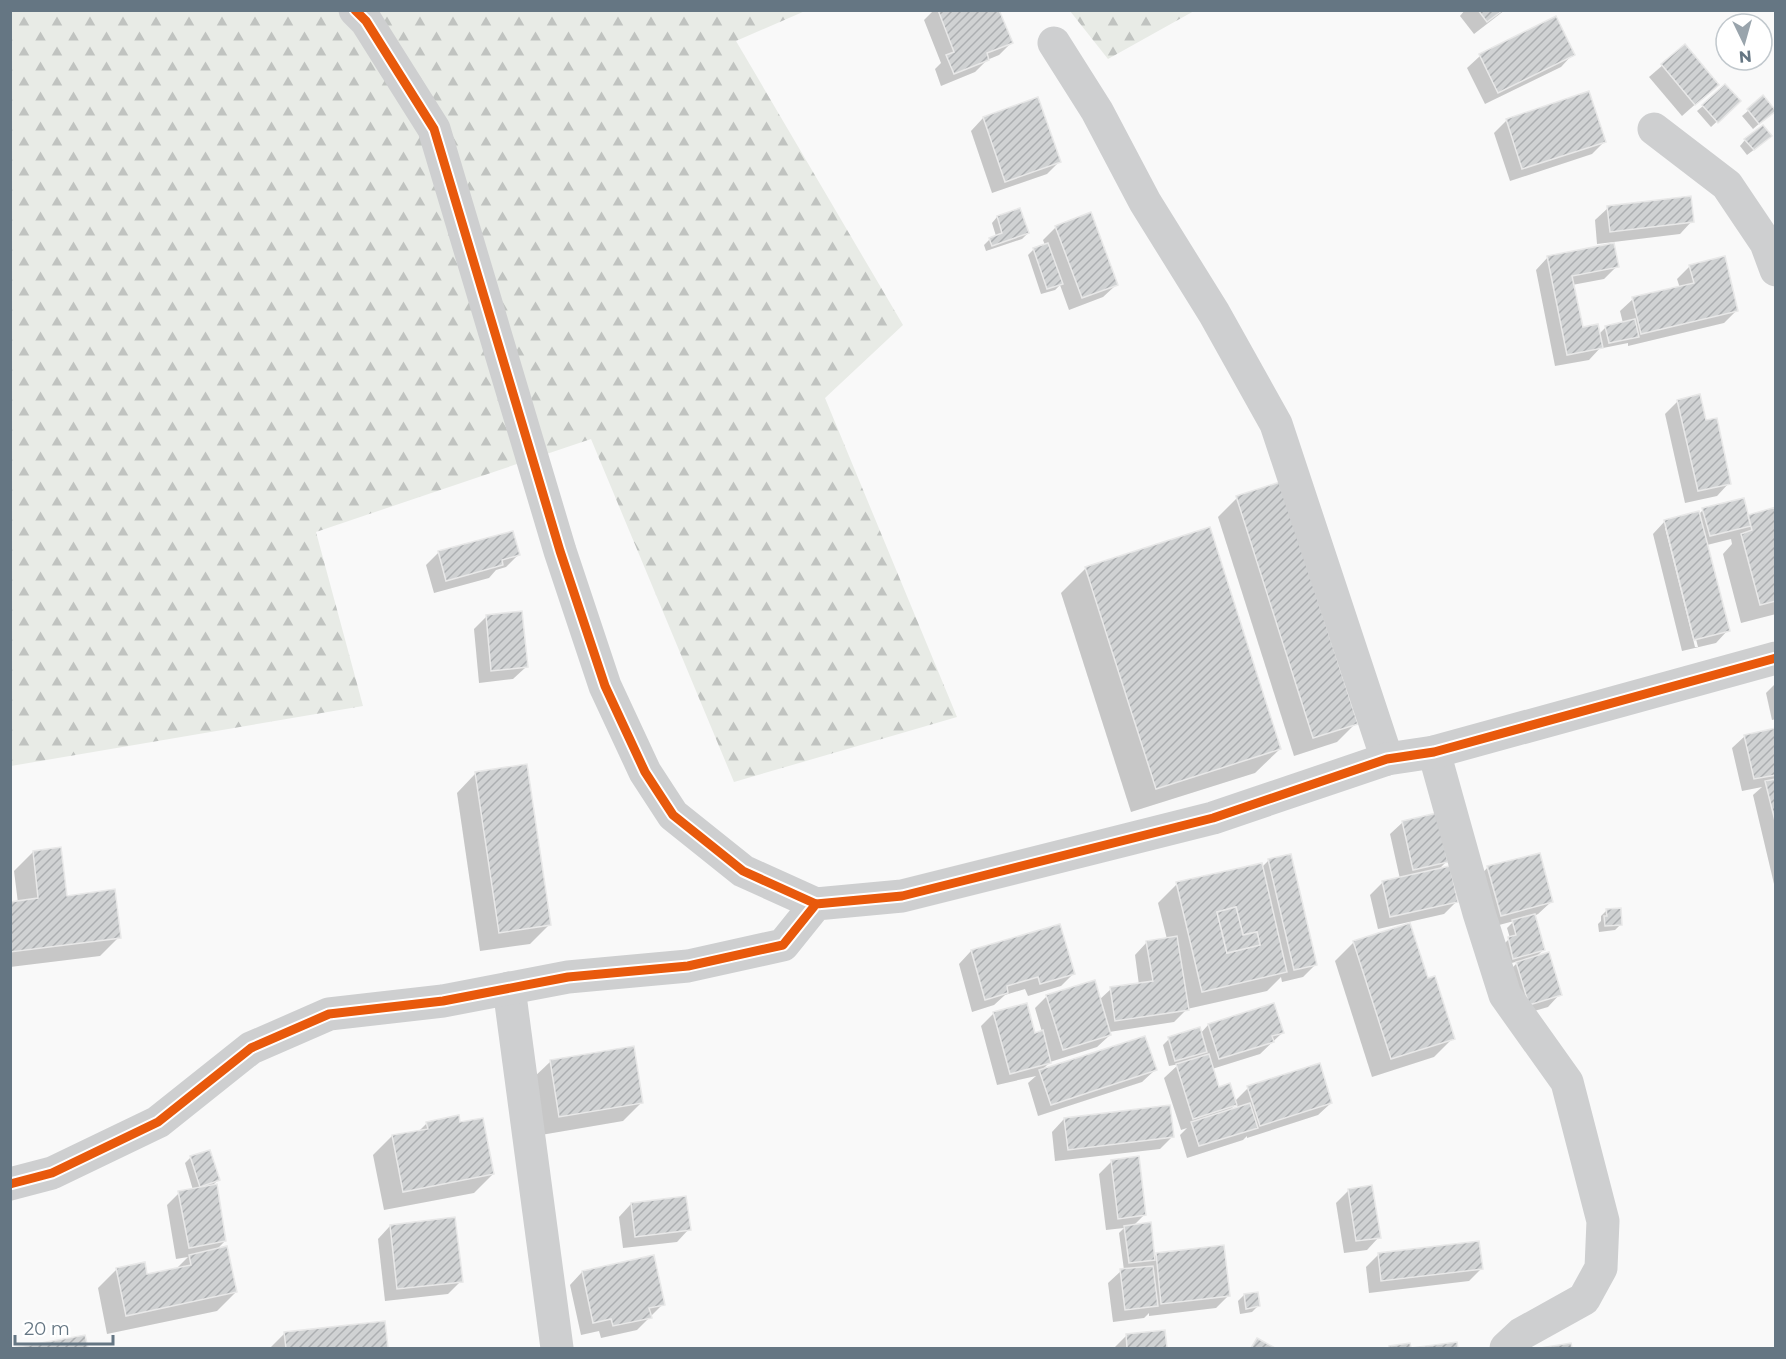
<svg xmlns="http://www.w3.org/2000/svg" width="1786" height="1359" viewBox="0 0 1786 1359" font-family="Montserrat,sans-serif">
<style>
.forest{fill:url(#forest-firs)}
.shadow{fill:#0003;fill-rule:evenodd}
.building{fill:url(#building-hatch);stroke:#e8e8e8;stroke-width:1.5;fill-rule:evenodd}
.lines{fill:none;stroke-linecap:round;stroke-linejoin:round}
.minor{stroke:#cecfd0;stroke-width:33}
.cycleway-casing{stroke:#fff;stroke-width:13}
.cycleway{stroke:#e8590c;stroke-width:9}
</style>
<defs>
<pattern id="forest-firs" width="22" height="20" patternUnits="userSpaceOnUse" patternTransform="scale(1.5)"><rect width="22" height="20" fill="#e8ebe6"/><path d="M5 1l3.5 6h-7zM16 11l3.5 6h-7z" fill="#c0c3c0"/></pattern>
<pattern id="building-hatch" width="6" height="6" patternUnits="userSpaceOnUse" patternTransform="scale(1.5)"><rect width="6" height="6" fill="#d0d2d3"/><path d="M-1 1l2-2M0 6l6-6M5 7l2-2" fill="none" stroke="#acafb1"/></pattern>
</defs>
<rect width="100%" height="100%" fill="#f9f9f9"/>
<!-- forest -->
<g class="forest">
<polygon points="11,11 805,11 736,41 903,325 825,398 957,717 734,782 591,439 316,532 363,706 11,766"/>
<polygon points="1070,11 1194,11 1108,59"/>
</g>
<!-- shadow -->
<g class="shadow">
<polygon points="934,10 998,10 1011,43 999,55 987,60 975,72 941,86 935,69 941,63 924,20"/>
<polygon points="1465,10 1505,10 1474,34 1460,16"/>
<polygon points="1685,46 1717,85 1682,116 1649,77"/>
<polygon points="1573,54 1561,67 1485,104 1467,68 1480,56"/>
<polygon points="1763,98 1768,116 1753,129 1742,116"/>
<polygon points="1739,101 1711,127 1697,111 1703,106"/>
<polygon points="983,118 1059,162 1047,174 992,193 971,131"/>
<polygon points="1507,120 1604,142 1592,154 1510,181 1494,133"/>
<polygon points="1745,140 1764,142 1747,155 1740,146"/>
<polygon points="1608,208 1692,221 1680,234 1597,244 1595,220"/>
<polygon points="997,217 1028,233 1022,239 986,251 984,245 990,239 996,236 992,223"/>
<polygon points="1056,227 1116,285 1103,297 1069,310 1060,285 1055,290 1041,294 1028,255 1034,249 1045,245 1043,240"/>
<polygon points="1548,257 1617,266 1604,279 1572,285 1582,329 1599,334 1606,327 1623,323 1620,311 1633,299 1680,288 1677,279 1690,266 1737,310 1724,323 1628,346 1628,343 1603,348 1602,346 1589,360 1555,366 1536,270"/>
<polygon points="1678,401 1705,422 1729,483 1717,496 1685,503 1665,414"/>
<polygon points="1237,498 1356,723 1337,742 1294,756 1218,517"/>
<path d="M1776,509V614L1741,623L1723,554L1732,544L1731,539L1707,545L1728,630L1716,643L1682,651L1653,534L1665,521L1699,514L1703,510L1747,518ZM1665,528H1668L1698,647H1695Z"/>
<polygon points="439,552 518,555 506,567 496,570 489,578 434,593 426,565"/>
<polygon points="1086,568 1280,749 1255,773 1131,812 1061,593"/>
<polygon points="487,616 526,667 513,679 479,683 474,629"/>
<polygon points="1776,683 1776,719 1772,720 1766,693"/>
<polygon points="1776,729 1776,883 1774,884 1753,795 1762,787 1742,791 1732,748 1745,736"/>
<polygon points="475,774 549,925 530,944 480,951 457,793"/>
<polygon points="1403,822 1447,861 1438,870 1457,901 1444,914 1378,929 1370,895 1383,882 1400,879 1390,834"/>
<polygon points="33,852 66,897 119,937 100,956 10,967 10,904 18,903 14,871"/>
<polygon points="1268,861 1316,964 1303,977 1282,982 1281,977 1267,991 1187,1009 1174,1022 1109,1032 1110,1035 1097,1047 1050,1062 1042,1070 1155,1070 1142,1082 1038,1116 1028,1083 1036,1076 997,1085 981,1026 994,1013 1034,1035 1042,1032 1035,1008 1047,996 1099,1000 1111,989 1139,985 1135,955 1147,942 1167,939 1158,903 1177,884 1262,867"/>
<polygon points="1488,867 1551,902 1538,914 1534,916 1543,950 1536,957 1560,994 1548,1007 1517,1016 1505,975 1519,961 1508,964 1503,945 1510,938 1507,928 1514,921 1488,928 1476,880"/>
<polygon points="1607,910 1621,924 1615,930 1599,932 1598,924 1601,921 1601,916"/>
<polygon points="1354,942 1427,980 1453,1038 1434,1057 1372,1077 1335,961"/>
<polygon points="971,951 1073,974 1061,986 1028,996 1025,989 1005,995 994,1005 972,1012 959,964"/>
<path d="M1208,1025L1282,1033L1260,1054L1212,1069L1218,1089L1234,1102L1248,1088L1331,1103L1318,1115L1247,1138V1136L1243,1140L1187,1158L1180,1135L1187,1128L1181,1130L1164,1078L1179,1064L1169,1066L1163,1045L1169,1039L1200,1034ZM1236,1104L1238,1108L1229,1111Z"/>
<polygon points="550,1062 642,1102 623,1121 541,1135 531,1080"/>
<polygon points="1064,1119 1173,1136 1160,1149 1055,1161 1052,1132"/>
<polygon points="427,1123 493,1174 474,1193 384,1210 373,1155 392,1136 418,1132"/>
<polygon points="191,1157 218,1180 211,1187 225,1241 215,1251 236,1292 217,1311 107,1334 98,1288 117,1269 146,1276 176,1269 188,1257 176,1259 167,1205 179,1193 193,1190 185,1163"/>
<polygon points="1112,1161 1145,1214 1133,1226 1154,1257 1157,1254 1229,1295 1216,1308 1149,1316 1149,1313 1144,1318 1113,1322 1108,1283 1121,1271 1124,1270 1119,1233 1124,1228 1106,1230 1099,1174"/>
<polygon points="1349,1190 1379,1237 1367,1250 1344,1253 1336,1203"/>
<polygon points="631,1204 689,1229 677,1242 623,1248 619,1217"/>
<polygon points="390,1226 461,1281 448,1294 385,1301 378,1239"/>
<polygon points="1379,1254 1481,1269 1469,1281 1369,1293 1366,1267"/>
<polygon points="582,1272 663,1304 637,1330 601,1338 599,1331 581,1335 570,1285"/>
<polygon points="1244,1295 1258,1306 1252,1312 1240,1314 1238,1301"/>
<polygon points="384,1323 387,1348 270,1348 285,1333"/>
<polygon points="1163,1332 1165,1348 1114,1348 1126,1336"/>
<polygon points="84,1337 86,1348 22,1348"/>
<polygon points="1456,1343 1457,1348 1416,1348"/>
</g>
<!-- building -->
<g class="building">
<polygon points="938,10 999,10 1013,43 987,53 989,60 954,74 946,55 954,52"/>
<polygon points="1478,10 1503,10 1487,22"/>
<polygon points="1556,16 1575,55 1498,93 1479,54"/>
<polygon points="1685,44 1719,85 1695,105 1661,64"/>
<polygon points="1725,84 1741,101 1718,123 1702,105"/>
<polygon points="1589,91 1606,142 1522,169 1506,119"/>
<polygon points="1763,95 1776,111 1759,124 1747,109"/>
<polygon points="1038,97 1061,162 1005,182 983,117"/>
<polygon points="1763,125 1772,136 1754,150 1744,139"/>
<polygon points="1691,196 1694,222 1610,232 1607,206"/>
<polygon points="1020,208 1029,233 992,246 989,238 1002,233 997,216"/>
<polygon points="1091,212 1118,285 1082,298 1055,226"/>
<polygon points="1048,243 1063,284 1047,289 1033,248"/>
<polygon points="1614,243 1619,267 1572,276 1583,327 1598,324 1603,348 1567,355 1547,256"/>
<polygon points="1725,256 1738,311 1641,334 1632,297 1694,283 1689,265"/>
<polygon points="1635,319 1639,337 1609,343 1605,326"/>
<polygon points="1700,394 1706,420 1717,418 1731,484 1698,491 1677,400"/>
<polygon points="1280,482 1358,724 1313,738 1236,496"/>
<polygon points="1744,498 1751,526 1710,536 1702,508"/>
<polygon points="1776,507 1776,601 1760,605 1741,534 1752,530 1748,515"/>
<polygon points="1699,511 1730,631 1694,640 1664,520"/>
<polygon points="1210,527 1281,749 1156,789 1085,567"/>
<polygon points="513,531 520,555 502,560 503,565 446,581 438,551"/>
<polygon points="522,611 528,667 491,671 486,615"/>
<polygon points="1776,728 1776,775 1754,779 1744,735"/>
<polygon points="527,764 551,925 499,933 475,772"/>
<polygon points="1776,779 1776,825 1765,781"/>
<polygon points="1437,813 1448,862 1413,870 1402,821"/>
<polygon points="61,847 67,896 115,889 121,938 10,952 10,902 38,898 33,851"/>
<polygon points="1540,853 1553,902 1501,916 1487,866"/>
<polygon points="1291,854 1317,965 1294,970 1268,859"/>
<path d="M1262,863L1287,972L1202,992L1176,882ZM1236,907L1243,935L1257,932L1260,945L1227,953L1217,912Z"/>
<polygon points="1450,866 1458,902 1390,917 1382,881"/>
<polygon points="1236,907 1243,935 1257,932 1260,945 1227,953 1217,912"/>
<polygon points="1621,908 1622,925 1605,926 1604,916 1607,916 1606,909"/>
<polygon points="1535,914 1545,950 1513,959 1508,937 1516,935 1512,920"/>
<polygon points="1410,923 1428,978 1435,976 1455,1039 1391,1059 1353,941"/>
<polygon points="1060,924 1075,974 1040,984 1038,977 1007,986 1008,993 985,1000 971,950"/>
<polygon points="1177,936 1189,1010 1115,1021 1110,987 1153,981 1146,941"/>
<polygon points="1549,952 1562,995 1529,1005 1516,962"/>
<polygon points="1095,980 1111,1035 1063,1050 1046,995"/>
<polygon points="1027,1003 1035,1033 1043,1030 1051,1063 1010,1074 993,1012"/>
<polygon points="1274,1003 1284,1033 1272,1036 1274,1042 1219,1059 1208,1024"/>
<polygon points="1200,1027 1207,1052 1175,1061 1168,1037"/>
<polygon points="1145,1036 1157,1070 1051,1105 1039,1070"/>
<polygon points="634,1046 643,1103 559,1117 550,1060"/>
<polygon points="1209,1054 1219,1087 1230,1083 1237,1105 1193,1119 1176,1064"/>
<polygon points="1320,1063 1332,1103 1260,1126 1247,1086"/>
<polygon points="1250,1103 1258,1128 1199,1146 1191,1122"/>
<polygon points="1170,1105 1174,1137 1068,1150 1064,1118"/>
<polygon points="459,1115 460,1122 483,1118 494,1174 403,1192 392,1135 428,1129 426,1122"/>
<polygon points="210,1150 220,1180 200,1187 190,1156"/>
<polygon points="1139,1156 1146,1215 1118,1219 1111,1160"/>
<polygon points="217,1184 226,1241 189,1248 178,1191"/>
<polygon points="1372,1185 1381,1238 1356,1241 1348,1189"/>
<polygon points="686,1196 691,1230 635,1237 631,1203"/>
<polygon points="455,1217 463,1282 397,1289 390,1225"/>
<polygon points="1151,1222 1155,1260 1129,1263 1124,1226"/>
<polygon points="1479,1241 1483,1269 1381,1281 1378,1253"/>
<polygon points="1224,1245 1230,1296 1161,1304 1156,1253"/>
<polygon points="227,1246 237,1292 126,1316 116,1268 145,1262 147,1274 191,1265 189,1255"/>
<polygon points="654,1255 665,1305 649,1308 652,1318 613,1326 611,1319 593,1323 582,1271"/>
<polygon points="1153,1266 1158,1306 1125,1310 1120,1269"/>
<polygon points="1258,1292 1260,1306 1246,1309 1244,1294"/>
<polygon points="385,1321 388,1348 286,1348 284,1332"/>
<polygon points="1165,1330 1167,1348 1127,1348 1126,1334"/>
<polygon points="85,1335 88,1348 13,1348"/>
<polygon points="1257,1338 1275,1348 1251,1348"/>
<polygon points="1457,1342 1458,1348 1389,1348 1389,1346 1410,1343 1411,1348"/>
<polygon points="1571,1343 1572,1348 1540,1348"/>
</g>
<g class="lines">
<!-- minor -->
<g class="minor">
<polyline points="355,10 366,21 434,129 560,551 605,686 645,772 673,815 743,871 816,904"/>
<polyline points="1054,43 1097,111 1145,202 1214,313 1276,424 1387,759"/>
<polyline points="1654,129 1727,185 1766,243 1776,270"/>
<polyline points="1434,752 1479,913 1505,995 1567,1082 1603,1221 1601,1268 1584,1299 1521,1334 1506,1348"/>
<polyline points="509,988 557,1348"/>
<polyline points="10,1184 52,1173 158,1122 251,1048 329,1014 443,1001 568,977 688,966 783,945 816,904 902,896 962,881 1213,818 1387,759 1434,752 1776,658"/>
</g>
<!-- cycleway casing -->
<g class="cycleway-casing">
<g id="cycleway">
<polyline points="355,10 366,21 434,129 560,551 605,686 645,772 673,815 743,871 816,904"/>
<polyline points="10,1184 52,1173 158,1122 251,1048 329,1014 443,1001 568,977 688,966 783,945 816,904 902,896 962,881 1213,818 1387,759 1434,752 1776,658"/>
</g>
</g>
<!-- cycleway -->
<use href="#cycleway" class="cycleway"/>
</g>
<!-- border -->
<rect width="1786" height="1359" fill="none" stroke="#657683" stroke-width="24"/>
<!-- north arrow -->
<g transform="translate(1744 42) rotate(175)"><circle r="28" fill="#ffffff" stroke="#c1c8cd" stroke-width="1.5"/>
<path d="M0-4.5L10 22L0 15L-10 22Z" fill="#99a4ac"/>
<text y="-9" font-size="16" font-weight="bold" text-anchor="middle" fill="#657683">N</text>
</g>
<!-- scale -->
<path d="M15 1335v9h98v-9" fill="none" stroke="#657683" stroke-width="3"/>
<text x="24" y="1335" font-size="18" fill="#657683" stroke="#ffffff" stroke-width="4.5" paint-order="stroke">20 m</text>
</svg>
